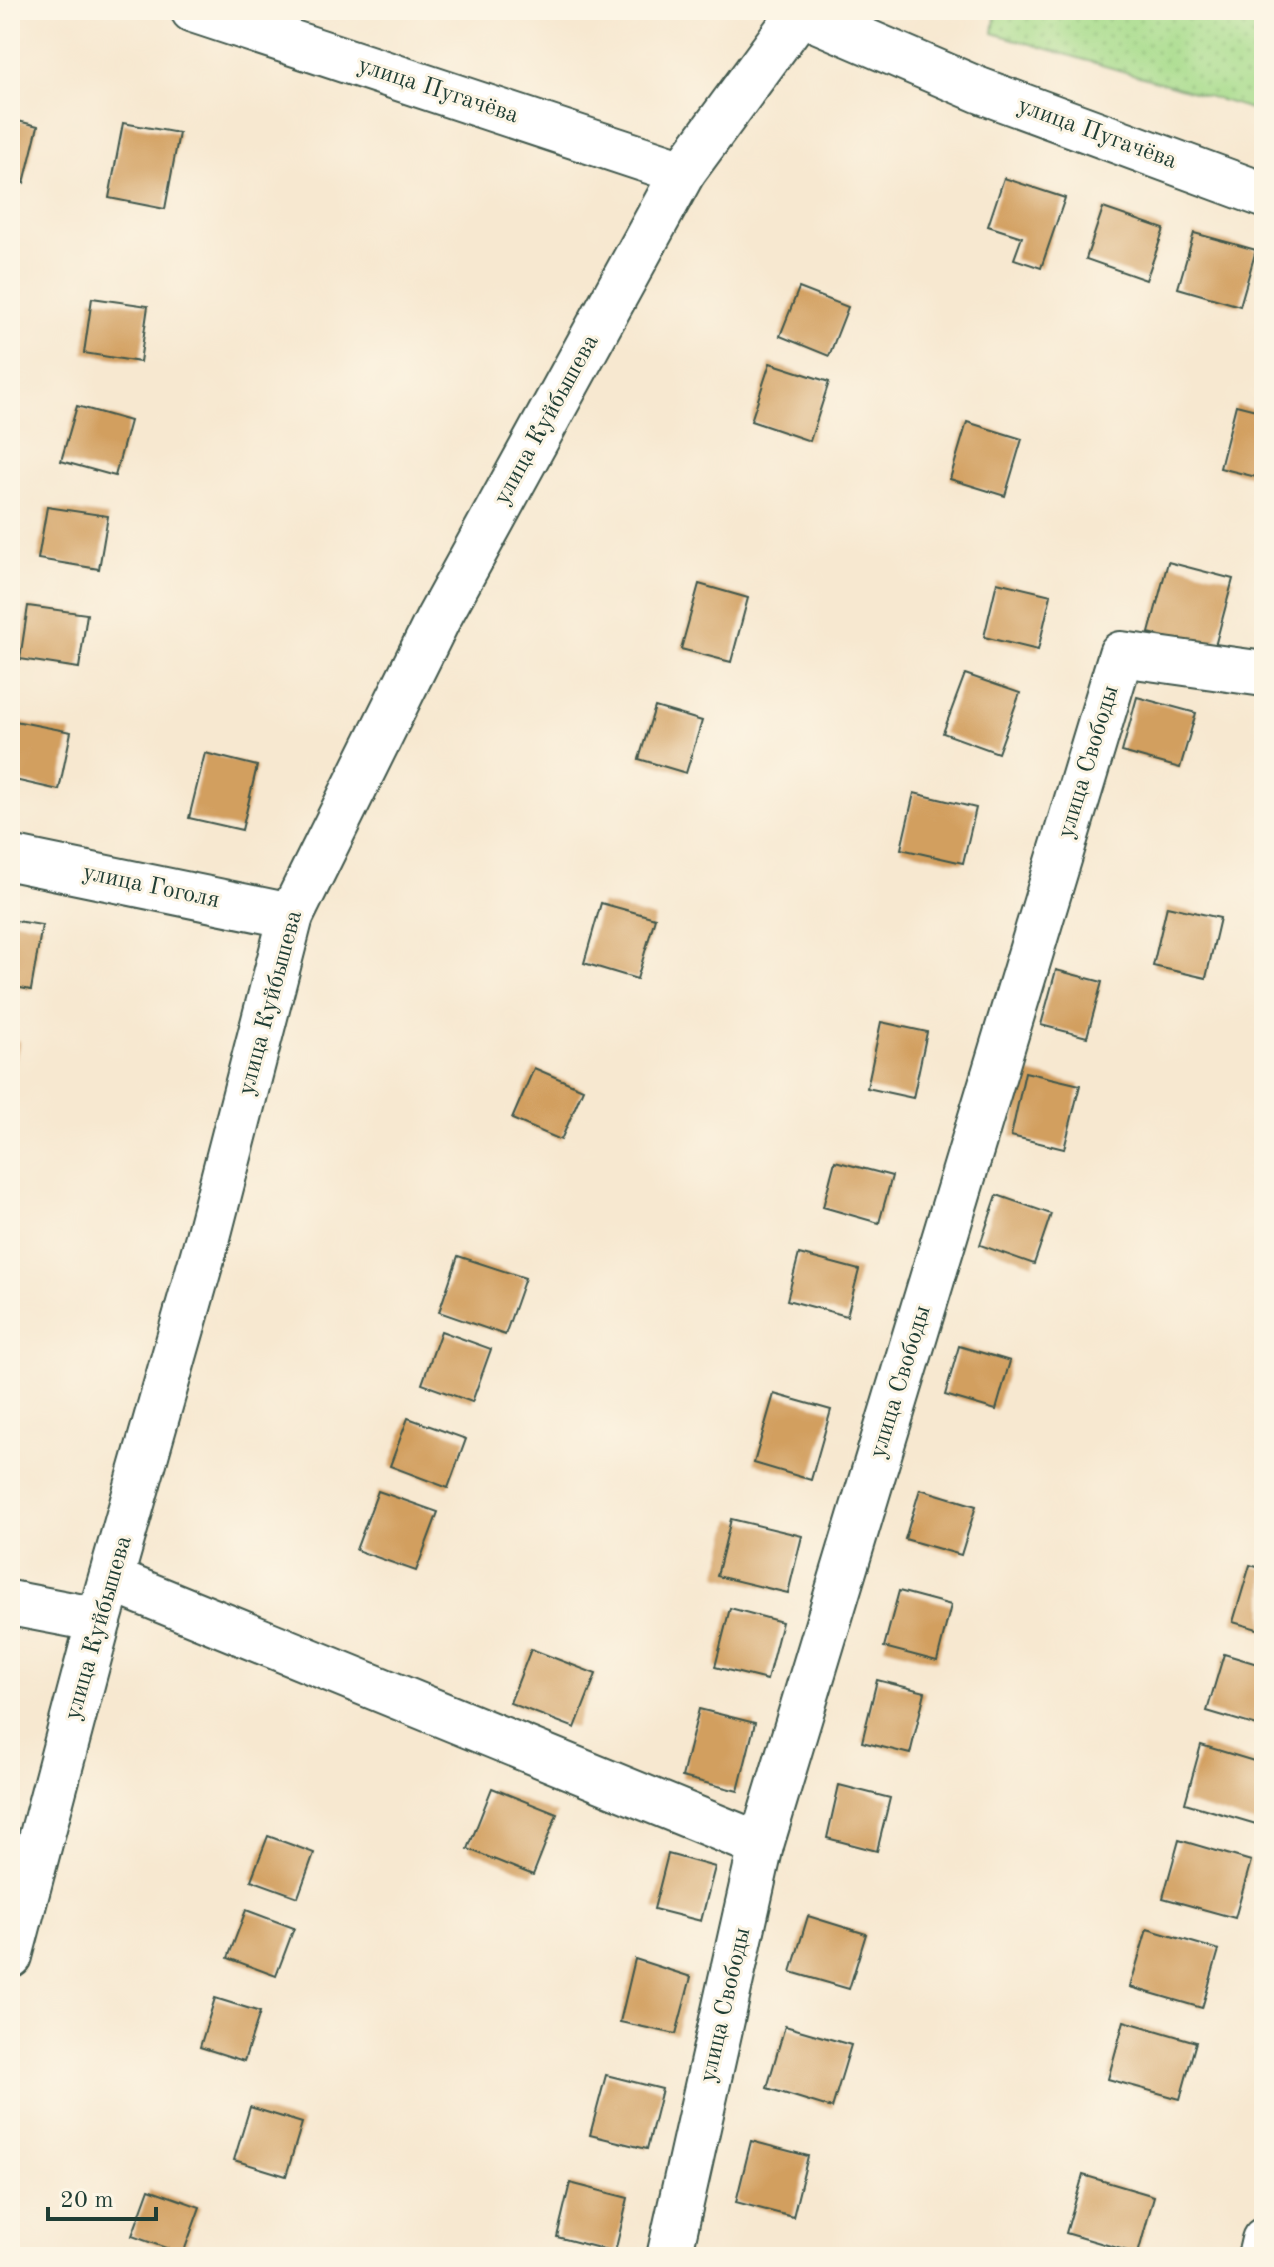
<svg xmlns="http://www.w3.org/2000/svg" width="1274" height="2267" viewBox="0 0 1274 2267" font-family="'Old Standard TT',serif">
<style>
.grass{fill:url(#grass-dots);stroke:#638c60;stroke-width:2}
.building{fill:#d29f5e}
.lines{fill:none;stroke-linecap:round;stroke-linejoin:round}
.minor-casing{stroke:#3f574b;stroke-width:48}
.major-casing{stroke:#3f574b;stroke-width:48}
.minor{stroke:#fff;stroke-width:44}
.major{stroke:#fff;stroke-width:44}
.labels{text-anchor:middle;dominant-baseline:central;stroke-width:6;stroke-linejoin:round;paint-order:stroke}
.street-label{font-size:24px;fill:#1f3d34;stroke:#fcf5e5}
</style>
<defs>
<pattern id="grass-dots" width="8" height="8" patternUnits="userSpaceOnUse" patternTransform="scale(2)"><rect width="8" height="8" fill="#a7dc8c"/><path d="M2 2h.1M6 6h.1" fill="none" stroke="#8fbe79" stroke-width="1.8" stroke-linecap="round"/></pattern>
</defs>
<rect width="100%" height="100%" fill="#fcf5e5"/>
<filter id="ink" filterUnits="userSpaceOnUse"><feTurbulence type="fractalNoise" baseFrequency=".0125" numOctaves="2"/><feDisplacementMap in="SourceGraphic" scale="16" xChannelSelector="R" yChannelSelector="G"/><feConvolveMatrix kernelMatrix="1 2 1 2 8 2 1 2 1" color-interpolation-filters="sRGB"/></filter>
<filter id="wash" filterUnits="userSpaceOnUse"><feTurbulence type="fractalNoise" baseFrequency=".006" numOctaves="4" result="noise"/><feDisplacementMap in="SourceGraphic" scale="32" xChannelSelector="R" yChannelSelector="G"/><feGaussianBlur stdDeviation="1.8" result="paint"/><feColorMatrix in="noise" values="0 0 0 0 0 0 0 0 0 0 0 0 0 0 0 0 0 1.4 0 .05"/><feComposite in="paint" operator="in"/></filter>
<g filter="url(#wash)">
<rect width="100%" height="100%" fill="#f7e8d0"/>
<!-- grass -->
<polygon class="grass" points="996,10 1264,10 1264,113 993,33"/>
<g id="blocks">
<!-- building -->
<g class="building">
<polygon points="10,119 38,126 24,183 10,180"/>
<polygon points="123,123 179,133 165,209 109,198"/>
<polygon points="1004,178 1065,198 1041,268 1014,259 1022,237 988,226"/>
<polygon points="1103,208 1164,229 1146,280 1086,259"/>
<polygon points="1194,233 1256,250 1240,306 1178,288"/>
<polygon points="799,288 848,307 829,356 780,336"/>
<polygon points="92,298 148,306 140,362 84,353"/>
<polygon points="770,363 829,382 810,441 751,421"/>
<polygon points="1236,405 1264,412 1264,479 1220,468"/>
<polygon points="77,406 130,421 115,476 61,461"/>
<polygon points="967,422 1022,439 1005,496 950,479"/>
<polygon points="47,507 108,516 99,569 38,559"/>
<polygon points="1168,562 1233,579 1214,650 1149,633"/>
<polygon points="997,582 1051,595 1038,650 984,637"/>
<polygon points="699,584 748,598 731,662 681,649"/>
<polygon points="28,606 87,614 79,668 20,659"/>
<polygon points="965,674 1020,693 998,753 943,733"/>
<polygon points="1137,697 1196,713 1180,768 1122,752"/>
<polygon points="655,707 702,721 686,773 639,759"/>
<polygon points="15,721 71,732 59,790 10,779 10,748"/>
<polygon points="205,753 257,766 242,830 189,818"/>
<polygon points="914,793 976,808 963,863 901,849"/>
<polygon points="601,903 655,918 637,979 584,963"/>
<polygon points="1167,906 1220,918 1206,978 1153,966"/>
<polygon points="10,920 42,925 31,990 10,986"/>
<polygon points="1056,970 1102,982 1087,1037 1041,1025"/>
<polygon points="881,1022 927,1032 913,1098 867,1088"/>
<polygon points="10,1039 20,1041 11,1080 10,1080"/>
<polygon points="534,1068 583,1089 561,1140 512,1119"/>
<polygon points="1025,1072 1080,1085 1064,1149 1011,1136"/>
<polygon points="835,1161 892,1176 879,1223 823,1207"/>
<polygon points="997,1195 1051,1214 1034,1264 980,1245"/>
<polygon points="799,1254 859,1270 847,1316 787,1300"/>
<polygon points="458,1256 525,1278 505,1335 439,1312"/>
<polygon points="441,1331 491,1349 472,1402 422,1384"/>
<polygon points="959,1346 1010,1361 996,1410 945,1395"/>
<polygon points="774,1394 831,1410 811,1480 754,1463"/>
<polygon points="408,1418 466,1439 448,1488 390,1466"/>
<polygon points="920,1489 976,1506 961,1555 905,1539"/>
<polygon points="378,1491 438,1512 416,1571 356,1550"/>
<polygon points="731,1519 802,1536 788,1593 717,1576"/>
<polygon points="1250,1565 1264,1569 1264,1631 1233,1622"/>
<polygon points="899,1591 951,1605 937,1661 884,1647"/>
<polygon points="730,1608 782,1622 767,1680 715,1667"/>
<polygon points="531,1649 596,1674 575,1728 510,1703"/>
<polygon points="1224,1654 1264,1666 1264,1728 1207,1711"/>
<polygon points="877,1680 925,1692 910,1754 862,1742"/>
<polygon points="699,1709 755,1723 738,1791 682,1777"/>
<polygon points="1201,1745 1264,1764 1264,1798 1256,1824 1185,1803"/>
<polygon points="839,1785 890,1798 877,1851 827,1838"/>
<polygon points="492,1788 557,1814 533,1875 468,1849"/>
<polygon points="268,1836 314,1853 298,1897 251,1880"/>
<polygon points="1179,1840 1251,1861 1235,1918 1163,1898"/>
<polygon points="668,1854 715,1867 701,1921 654,1909"/>
<polygon points="246,1910 294,1928 276,1976 228,1958"/>
<polygon points="808,1916 866,1934 849,1989 791,1972"/>
<polygon points="1147,1929 1219,1950 1202,2008 1130,1987"/>
<polygon points="635,1959 691,1977 676,2034 620,2022"/>
<polygon points="215,1998 260,2012 244,2061 200,2047"/>
<polygon points="1124,2021 1196,2042 1180,2099 1108,2079"/>
<polygon points="785,2026 851,2045 832,2108 767,2088"/>
<polygon points="606,2075 662,2089 647,2149 590,2135"/>
<polygon points="250,2107 302,2123 286,2176 234,2160"/>
<polygon points="751,2141 808,2156 793,2217 736,2202"/>
<polygon points="1083,2175 1154,2196 1138,2254 1066,2233"/>
<polygon points="570,2183 628,2198 615,2252 557,2237"/>
<polygon points="149,2189 200,2207 183,2254 132,2236"/>
</g>
</g>
</g>
<g filter="url(#ink)">
<use href="#blocks" fill-opacity="0" stroke="#3f574b" stroke-width="2"/>
<g class="lines">
<!-- minor casing -->
<g class="minor-casing">
<g id="minor">
<polyline points="193,10 683,172"/>
<polyline points="800,13 979,90 1264,195"/>
<polyline points="10,858 291,916"/>
<polyline points="112,1580 761,1845"/>
<polyline points="10,1603 99,1620"/>
<polyline points="669,2257 761,1845 1121,654 1264,674"/>
<polyline points="1260,2257 1264,2240"/>
</g>
</g>
<!-- major casing -->
<g class="major-casing">
<polyline id="major" points="10,1956 99,1620 208,1237 291,916 438,619 683,172 802,10"/>
</g>
<!-- minor -->
<use href="#minor" class="minor"/>
<!-- major -->
<use href="#major" class="major"/>
</g>
</g>
<g class="labels">
<!-- street labels -->
<g class="street-label">
<text transform="translate(438 91) rotate(18)">улица Пугачёва</text>
<text transform="translate(1097 134) rotate(20)">улица Пугачёва</text>
<text transform="translate(547 420) rotate(-61)">улица Куйбышева</text>
<text transform="translate(1089 762) rotate(-73)">улица Свободы</text>
<text transform="translate(151 887) rotate(12)">улица Гоголя</text>
<text transform="translate(271 1003) rotate(-75)">улица Куйбышева</text>
<text transform="translate(901 1382) rotate(-73)">улица Свободы</text>
<text transform="translate(99 1628) rotate(-74)">улица Куйбышева</text>
<text transform="translate(726 2005) rotate(-77)">улица Свободы</text>
</g>
</g>
<!-- margin -->
<rect width="1274" height="2267" fill="none" stroke="#fcf5e5" stroke-width="40"/>
<!-- scale -->
<path d="M48 2207v12h108v-12" fill="none" stroke="#1f3d34" stroke-width="4"/>
<text x="60" y="2207" font-size="24" fill="#1f3d34" stroke="#fcf5e5" stroke-width="6" paint-order="stroke">20 m</text>
</svg>
